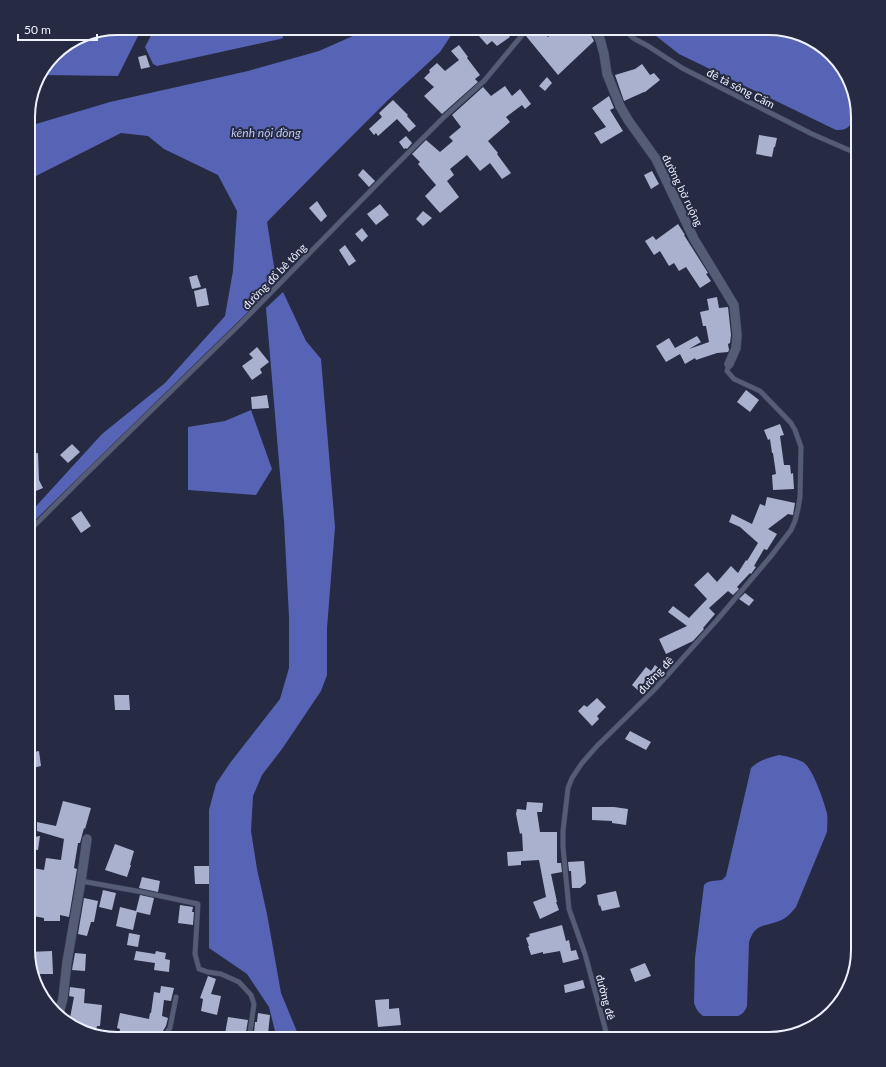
<svg xmlns="http://www.w3.org/2000/svg" width="886" height="1067" viewBox="0 0 886 1067" font-family="Lato,sans-serif">
<style>
.water{fill:#5764b6}
.building{fill:#a9b1cf}
.lines{fill:none;stroke-linecap:round;stroke-linejoin:round}
.lane-casing{stroke:#45485c;stroke-width:5.5}
.street-casing{stroke:#45485c;stroke-width:10}
.lane{stroke:#555c76;stroke-width:4.5}
.street{stroke:#555c76;stroke-width:9}
.labels{text-anchor:middle;dominant-baseline:central;stroke-width:4;stroke-linejoin:round;paint-order:stroke}
.street-label{font-size:11px;fill:#eef1fe;stroke:#262b43}
.water-label{font-size:12px;font-style:italic;fill:#bec9f5;stroke:#262b43}
.rim{fill:none;stroke:#eef1fe;stroke-width:2}
</style>
<rect width="100%" height="100%" fill="#262b43"/>
<!-- water -->
<g class="water">
<polygon points="117,28 142,28 118,76 45,75 49,62 58,50 83,35"/>
<path d="M155,28H272C277,30 283,31 283,38L280,39L157,66L153,64L145,47Z"/>
<polygon points="371,28 456,28 440,52 388,100 325,163 267,222 276,279 256,304 28,527 28,515 102,434 165,383 225,316 233,271 237,211 218,175 164,149 148,136 121,133 28,180 28,129 36,124 110,102 248,71 319,51"/>
<path d="M646,28H775L813,40L843,67L857,114C851,124 849,131 836,130L679,54Z"/>
<polygon points="283,292 306,341 321,359 335,527 327,628 327,675 321,691 282,749 262,775 253,796 251,831 257,869 267,914 281,993 300,1039 277,1039 269,1007 247,974 209,948 209,810 216,784 230,763 280,699 289,668 289,617 284,521 266,308"/>
<polygon points="251,410 272,469 256,495 188,490 188,427 225,421"/>
<path d="M779,755C785,756 798,759 803,762C813,768 824,802 827,813C828,820 827,826 827,832L796,907C791,913 786,919 779,921C764,927 755,923 749,942L747,1006C745,1011 743,1014 738,1016H703C698,1012 696,1009 694,1003L695,958L704,885C708,880 716,881 722,880L726,876L751,768C759,760 768,758 779,755Z"/>
</g>
<!-- building -->
<g class="building">
<polygon points="488,28 503,28 510,37 497,46 492,41 487,45 479,36"/>
<polygon points="533,28 538,28 548,37 559,28 587,28 594,41 558,75 526,36"/>
<polygon points="459,45 468,57 467,58 480,75 475,79 478,82 442,114 424,96 434,87 424,78 430,72 429,70 437,63 445,71 459,60 451,51"/>
<polygon points="146,55 150,67 141,69 138,57"/>
<polygon points="642,64 650,75 654,73 660,80 645,92 644,92 624,101 615,75 635,69"/>
<polygon points="547,77 552,83 545,91 539,86"/>
<polygon points="505,86 512,96 520,89 531,104 525,109 522,105 506,117 510,122 488,141 498,153 497,154 511,173 502,179 490,163 480,171 467,155 450,169 454,175 447,181 459,197 440,213 425,196 436,185 418,164 420,162 412,154 426,140 440,152 453,141 449,137 461,127 452,115 483,87 491,96"/>
<polygon points="609,96 614,108 610,110 623,131 601,144 594,133 606,127 592,108"/>
<polygon points="393,100 408,115 407,116 416,126 409,132 397,119 378,136 376,133 374,135 369,129 382,117 379,113"/>
<polygon points="759,135 777,138 775,147 774,147 772,157 756,154"/>
<polygon points="406,136 412,143 407,149 406,148 404,149 399,142"/>
<polygon points="363,169 375,181 369,187 358,175"/>
<polygon points="652,171 659,184 651,189 644,175"/>
<polygon points="317,201 327,216 321,222 309,208"/>
<polygon points="380,204 389,215 376,225 367,214"/>
<polygon points="423,211 432,218 423,226 416,219"/>
<polygon points="678,224 685,235 684,235 708,273 706,274 711,281 700,288 686,267 679,271 674,263 669,266 660,251 654,255 645,241 653,236 656,240"/>
<polygon points="362,228 368,236 362,242 355,234"/>
<polygon points="345,245 356,261 349,266 339,250"/>
<polygon points="197,275 201,287 192,289 189,277"/>
<polygon points="206,288 209,305 197,307 194,291"/>
<polygon points="717,297 719,308 728,307 731,335 730,343 728,344 729,350 728,352 717,353 696,360 695,358 685,364 680,354 666,362 656,346 669,338 675,348 697,336 701,342 689,349 709,342 706,326 703,326 700,312 709,310 707,299"/>
<polygon points="257,347 269,362 260,369 262,373 252,380 242,366 253,358 249,354"/>
<polygon points="746,390 759,400 750,412 737,402"/>
<polygon points="267,395 269,408 252,409 251,397"/>
<polygon points="780,424 784,435 780,436 784,465 790,465 791,474 793,473 794,489 773,490 772,475 776,474 773,453 772,453 770,439 768,440 764,430"/>
<polygon points="72,444 80,452 68,463 60,455"/>
<polygon points="38,453 39,480 43,488 31,493 28,486 28,477 29,476 29,454"/>
<polygon points="767,497 795,503 793,515 788,514 768,529 777,534 767,550 764,549 754,566 756,567 751,574 750,573 737,587 739,589 733,595 728,591 709,608 715,614 703,628 704,629 693,641 666,654 659,639 687,626 668,612 673,606 689,618 707,599 694,585 708,572 717,582 731,566 738,573 746,560 747,561 758,543 740,527 729,522 732,514 752,524 760,504 765,506"/>
<polygon points="81,511 91,526 81,533 71,518"/>
<polygon points="745,593 754,600 749,606 739,599"/>
<polygon points="655,665 664,673 654,685 650,681 640,692 632,685 646,667 651,671"/>
<polygon points="114,695 129,695 130,710 115,710"/>
<polygon points="597,698 606,707 597,716 599,719 592,726 578,711 584,705 587,707"/>
<polygon points="630,731 651,742 646,750 625,739"/>
<polygon points="39,751 41,766 33,768 29,753"/>
<polygon points="63,801 91,808 85,829 84,828 80,843 78,843 74,868 77,869 69,917 60,915 60,921 44,921 44,918 28,915 28,899 33,868 44,870 46,858 61,860 64,839 37,831 37,822 56,826"/>
<polygon points="527,802 543,803 542,812 537,812 540,832 557,832 557,863 561,863 562,872 551,874 557,902 556,902 559,910 540,919 533,902 546,897 539,860 521,861 521,865 508,866 507,852 523,851 522,833 520,834 516,814 517,809 526,810"/>
<polygon points="592,807 614,807 628,809 626,825 612,823 612,821 592,820"/>
<polygon points="40,836 38,850 29,849 28,838"/>
<polygon points="115,844 134,851 130,865 131,865 127,877 105,870"/>
<polygon points="584,861 586,883 580,888 572,888 571,871 569,871 568,862"/>
<polygon points="194,866 209,866 209,884 195,884"/>
<polygon points="142,877 160,881 158,892 139,888"/>
<polygon points="103,890 116,893 112,910 99,907"/>
<polygon points="616,891 620,907 602,911 600,905 599,906 597,895"/>
<polygon points="140,895 154,898 150,915 137,912 133,930 116,926 120,907 136,911"/>
<polygon points="84,898 98,901 94,922 91,922 87,936 78,934"/>
<polygon points="180,905 193,907 192,912 194,912 193,925 178,923"/>
<polygon points="562,925 566,941 569,940 571,951 576,950 579,959 563,963 560,951 543,954 543,952 531,955 528,946 529,946 526,938 530,936 529,934"/>
<polygon points="129,933 140,935 138,947 127,945"/>
<polygon points="52,951 53,974 35,974 28,952"/>
<polygon points="136,951 155,954 156,951 166,953 165,959 170,960 169,972 154,970 155,963 134,960"/>
<polygon points="75,953 86,954 85,971 72,970"/>
<polygon points="645,963 651,976 635,982 630,969"/>
<polygon points="208,976 216,979 211,994 221,996 217,1015 201,1011 203,999 200,998"/>
<polygon points="583,980 585,988 565,993 564,985"/>
<polygon points="161,986 174,988 171,1001 164,1000 162,1016 168,1018 166,1026 158,1039 118,1039 120,1029 117,1028 120,1013 149,1019 150,1013 151,1013 154,992 160,993"/>
<polygon points="70,987 85,989 84,1003 102,1005 100,1026 97,1026 95,1034 76,1028 69,1023 74,997 69,996"/>
<polygon points="389,999 389,1009 399,1008 401,1025 378,1027 375,1000"/>
<polygon points="258,1013 270,1015 268,1034 254,1033 255,1022 257,1022"/>
<polygon points="228,1017 248,1020 246,1032 244,1031 243,1037 225,1034"/>
</g>
<g class="lines">
<!-- lane casing -->
<g class="lane-casing">
<g id="lane">
<polyline points="623,28 633,38 648,46 682,68 812,134 858,154"/>
<polyline points="28,532 84,476 240,324 388,173 444,117 484,81 528,28"/>
<polyline points="81,881 142,892 198,904 195,954 199,969 208,972 221,974 239,982 251,995 254,1004 249,1039"/>
<polyline points="162,1039 170,1028 176,997"/>
<polyline points="608,1039 585,954 569,909 563,847 563,831 568,788 572,778 582,763 597,746 655,689 717,620 771,556 791,530 795,521 798,509 800,497 801,447 795,430 791,423 760,391 734,379 727,371 729,364"/>
</g>
</g>
<!-- street casing -->
<g class="street-casing">
<g id="street">
<polyline points="593,28 600,39 604,54 607,74 620,106 628,120 656,159 694,239 734,305 737,335 736,348 729,364"/>
<polyline points="59,1014 63,998 67,962 81,881 87,839"/>
</g>
</g>
<!-- lane -->
<use href="#lane" class="lane"/>
<!-- street -->
<use href="#street" class="street"/>
</g>
<g class="labels">
<!-- street labels -->
<g class="street-label">
<text transform="translate(741 88) rotate(27)">đê tả sông Cấm</text>
<text transform="translate(683 190) rotate(64)">đường bờ ruộng</text>
<text transform="translate(274 276) rotate(-46)">đường đổ bê tông</text>
<text transform="translate(655 675) rotate(-47)">đường đê</text>
<text transform="translate(606 997) rotate(75)">đường đê</text>
</g>
<!-- water labels -->
<g class="water-label">
<text x="266" y="132">kênh nội đồng</text>
</g>
</g>
<!-- crop -->
<path d="M0 0H886V1067H0ZM117 35H769A82 82 0 0 1 851 117V950A82 82 0 0 1 769 1032H117A82 82 0 0 1 35 950V117A82 82 0 0 1 117 35Z" fill="#262b43" fill-rule="evenodd"/>
<path class="rim" d="M117 35H769A82 82 0 0 1 851 117V950A82 82 0 0 1 769 1032H117A82 82 0 0 1 35 950V117A82 82 0 0 1 117 35Z"/>
<!-- scale -->
<path d="M18 34v6h79v-6" fill="none" stroke="#eef1fe" stroke-width="2"/>
<text x="24" y="34" font-size="12" fill="#eef1fe" stroke="#262b43" stroke-width="3" paint-order="stroke">50 m</text>
</svg>
